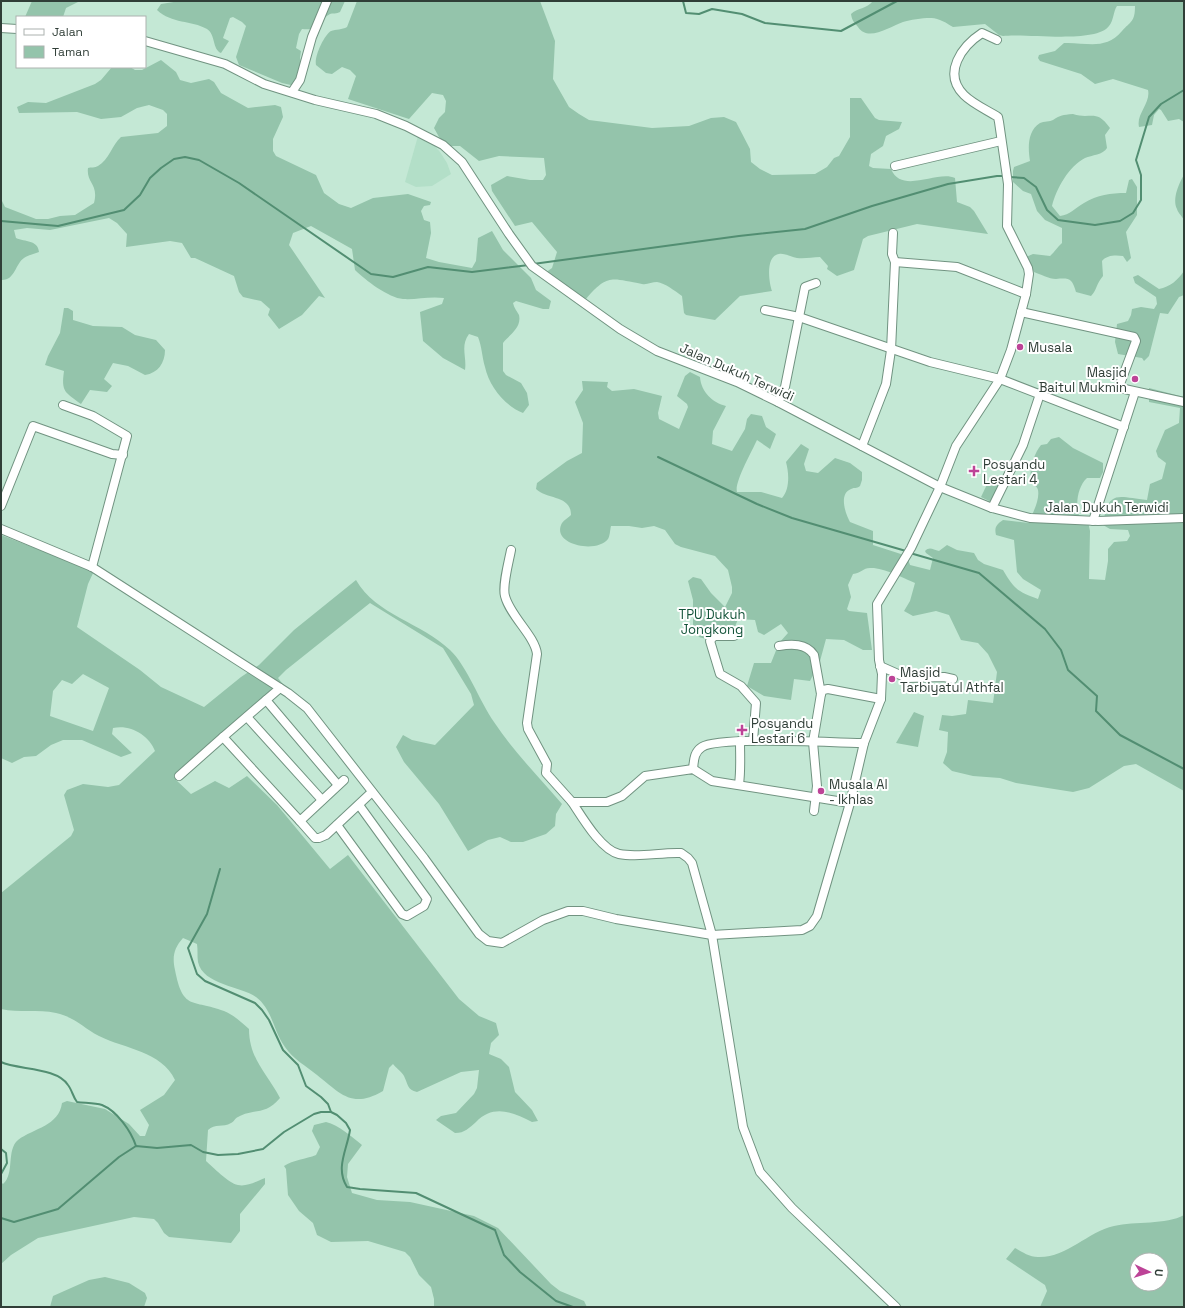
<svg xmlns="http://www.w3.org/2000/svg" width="1185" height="1308" viewBox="0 0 1185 1308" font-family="'Space Grotesk',sans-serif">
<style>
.built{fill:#b3dfc8}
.green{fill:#94c4ab;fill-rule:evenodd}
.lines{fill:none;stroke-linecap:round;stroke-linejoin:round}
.stream{stroke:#528e72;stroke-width:2}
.minor-casing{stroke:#719381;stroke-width:10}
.minor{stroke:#fff;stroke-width:8}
.poi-dot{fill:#bd4397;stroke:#fff;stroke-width:1.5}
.labels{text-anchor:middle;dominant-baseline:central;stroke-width:4;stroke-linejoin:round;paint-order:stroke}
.poi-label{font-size:13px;fill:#303e37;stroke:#fff;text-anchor:start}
.street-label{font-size:13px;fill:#303e37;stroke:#fff}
.park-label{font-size:13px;fill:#135339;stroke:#fff}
</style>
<rect width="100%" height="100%" fill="#c4e8d5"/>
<!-- built -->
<polygon class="built" points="418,136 432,143 440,152 447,163 451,174 432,186 416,187 405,182"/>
<!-- green -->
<g class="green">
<polygon points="32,1 80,1 66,8 63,17 25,17"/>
<path d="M180,1H345L340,12C337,14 332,13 330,14C317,21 322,31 302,29L299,34L296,48L301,51L300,58L302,66L295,86L282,83L239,65L236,57L246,26L242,22L233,17L230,18L223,38L229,41L221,53C212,49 216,35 207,29C191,20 172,24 157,10L161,4Z"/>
<path d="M357,1H540L555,41L553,79L569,107L579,114L589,120L652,128L689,126L711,118L724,117L736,122L750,149L751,162L760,169L772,175L815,174L827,167L834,158L839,156L850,137V98H861L875,118L879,120L902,122L899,129L886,136L883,146L871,154L869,166L873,168L891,169C902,195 937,170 955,178L957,202L970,207L974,211L988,234L917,224L868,236L863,239L854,270L837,276L827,269L828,266L820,257C812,257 805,259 797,258C792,257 784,253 779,254C765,256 769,283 772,291L740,296L715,320L686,315L684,313L682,296C675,291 665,283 657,282C652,282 647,285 642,284C612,279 608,273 586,299L545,273L552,268L557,252L532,222L515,226L492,191L491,185L507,176L530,180H543L546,175L544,158L499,156L479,161L460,146H448L439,137L434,128L439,118L445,112L446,101L443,95L432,93L409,119L348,99L356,76L350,70L342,67L332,74L326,73L316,65C314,57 324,35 331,31C336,29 342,30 347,27Z"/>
<path d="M873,1H1184V122L1179,119L1168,121L1161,110L1159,109L1154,115L1152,125L1139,127C1136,114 1151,103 1148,90L1113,79L1095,84L1081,74L1040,61L1038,58L1039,55L1055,51L1064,43C1086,42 1105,51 1122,31C1131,21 1135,22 1135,6H1117C1113,12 1114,20 1109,26C1096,44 1025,33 1003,36L999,35L985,24L953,27C947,23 937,17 930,18C922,18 910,20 903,22C889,27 868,42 858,27C854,22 852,21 851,14C857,8 867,9 873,1Z"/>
<path d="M161,60L176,72L180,80L191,83L209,79L214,82L221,93L248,108L275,105L281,107L283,117L273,139V151L276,156L316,175L324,193L339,204L351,208L373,198L408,194L431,202L430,205L424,206L421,211L424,220L430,222L431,233L426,258L439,262L472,268L476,261L478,238L492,231L503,250L531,278L536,290L551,301L549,309H543L516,301L513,303C514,308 517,311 519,315C522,328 509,335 503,343V371L506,375L521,383L527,393L529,405L523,413C505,406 489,386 485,367C482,357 482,347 478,337L469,334C460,346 467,357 465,370L443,358L423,341L420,312L442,304L444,298C429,296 416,300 403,299C389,298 365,280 355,270L352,249L311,226L293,233L289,245L325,298L319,296L302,315L279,329L268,315L270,309L261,301L243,297L239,292L234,276L195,258H191L182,243L170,241L126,247L127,234L117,223L109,218L50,230L27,228L14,230L16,238C25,242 38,240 39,252C34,254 28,255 24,258C15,264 15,281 1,280V199L5,207L36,219H48L60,216L75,215L94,203C99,184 86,183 88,168C91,167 95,168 98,166C109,160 112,145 121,137L158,133L167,126V114L163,110L149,105L137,108L121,117L101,119L77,112L19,113L17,107L28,102L46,103L95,84L101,80L112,67H130L135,70H142Z"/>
<path d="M1073,114C1091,120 1096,108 1110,128L1105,135L1107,148C1103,155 1092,155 1085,158C1069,166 1056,189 1052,206L1060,216C1070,215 1075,208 1084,203C1097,195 1111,193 1126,193L1129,180L1132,179L1137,187V215L1126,232L1131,258L1127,262L1123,256C1115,255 1107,255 1102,261L1103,276C1096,284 1097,290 1091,296L1076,292C1072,278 1069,278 1056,279C1049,279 1040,274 1034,272L1026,257L1033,254L1050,256C1055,252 1057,247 1062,243V228L1045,220L1037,211L1031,194L1023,191L1013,182V171L1014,167L1030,161C1028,149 1027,131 1040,123C1044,121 1050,122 1053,120C1061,115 1062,115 1073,114Z"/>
<path d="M1184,175V220C1182,216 1178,213 1177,209C1172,199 1179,183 1184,175Z"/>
<path d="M1184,271V295L1179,297L1168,314L1160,313L1149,356L1144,361L1142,358L1118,354L1115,342L1117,324L1128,321L1131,315L1132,309L1141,307L1154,309L1157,304L1156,297L1135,283L1133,277L1138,275L1159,289C1170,287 1178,280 1184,271Z"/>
<path d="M64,308H68L73,311V320L93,326L122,327L135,335L156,340L165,350C165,363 158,373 145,375L128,366L113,363L104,379L112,386L107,392L90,390L81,404C65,392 61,392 64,371L45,365L48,356L60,333Z"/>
<path d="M690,372L700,377C701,392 713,403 726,406L713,431L712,444L732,451L745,429L747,419L751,414L762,416L766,427L776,434L770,449L757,440C752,451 734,483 737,492H761L782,498C790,489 789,473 786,462L801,444L809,449L804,464L806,471L818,473L835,458L850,463L862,472V480L860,486C856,489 855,487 851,489C838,494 846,515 850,522L873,531V545L907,556L910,565L930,570L933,558L926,553L925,551C930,546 933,550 939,551L947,545L957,550L974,553L978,560L984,564L1003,570C1014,589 1018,592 1038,599L1041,590L1023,579L1017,572L1014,540L996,535C994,527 997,524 1003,520L1029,523C1032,514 1040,500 1038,490C1037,486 1032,484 1031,480C1029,468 1034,454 1041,445L1047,444L1051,439L1059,437L1073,448L1103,463V472L1100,478H1087C1078,486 1075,504 1079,515L1087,517L1090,531L1089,579L1105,580L1108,561V549L1114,542L1127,541L1130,536L1128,530L1110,529L1103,525C1108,489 1117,497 1147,500L1150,484L1162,479L1166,463L1158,457L1156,451L1165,430L1179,423L1180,408L1149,402V388L1184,397V791L1136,764L1124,766L1089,788L1073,792L1016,783L1000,778L973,776L952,771L943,763L947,752L948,732L939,730L942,715L952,716L966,714L968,700L993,703L997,672L988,654L978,643L961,640L949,615L936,611L913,616L904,611L910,601L915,583C904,578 882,567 870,568C863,568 861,573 853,574L848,585L851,597L847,609L849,611L867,613L872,650H863L844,640L826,639L820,661L810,681L794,679L791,700L764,696L747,686L754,663H771L779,643L788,633L781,624L764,635L758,632L755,620L738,619L733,632L709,640L699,637L693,627V600L688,581L693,577L701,579L711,593L725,607L732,593V587L728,570L715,556L681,547L675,544L665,530L654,526L642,528L629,526H611C610,530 610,536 608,539C597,554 550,545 562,523C564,520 569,517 571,515C571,495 548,500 536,489L537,483L567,461L582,453L583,423L575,402L583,390L582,381L608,382L607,387L612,391L634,389L662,396L658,413L659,419L679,429L688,407L687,404L677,396L685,376Z"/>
<polygon points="991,476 1003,481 993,503 981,497"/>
<path d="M1,535L94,571L88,584L77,627L140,670L161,687L204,707L241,677L259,665L294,630L356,580C376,615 422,623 450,650C467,666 480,702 494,722C513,751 539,777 562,804L556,814L555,826L546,834L523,842H511L500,837L488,840L468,851L439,804L404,762L396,747L403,735L412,740L435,745L474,705L471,694L443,648L370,603L286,670L278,678L282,683L264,696L176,780L191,794L215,781L229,788L247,776L277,805L330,869L348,855L459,999L479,1016L496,1023L499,1035L491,1043L489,1054L501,1059L509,1067L515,1092L532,1110L538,1121L532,1122C513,1112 493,1104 476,1122C469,1128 465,1133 455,1133L436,1120L441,1116L456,1113L474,1094L477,1088L479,1070L461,1072L417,1092C407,1090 408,1084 404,1076C402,1072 396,1068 393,1064L389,1068L383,1091C352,1109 341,1094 317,1075C306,1066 293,1059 285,1047C273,1031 273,1010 256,997C241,986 203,985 198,962C197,956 198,950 197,944L183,938C174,948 172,957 175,970C183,1011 192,999 224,1011C234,1015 241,1022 249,1029C249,1059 267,1073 280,1098C265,1116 254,1108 238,1117C235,1118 234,1122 231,1123C223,1128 215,1123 208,1130L206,1161C213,1167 228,1183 238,1185C247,1187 257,1181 265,1178V1184L240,1214V1231L231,1243L169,1237L164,1233L158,1223L154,1219L134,1217L38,1238L11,1255L1,1264V1182L3,1184C15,1174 6,1150 18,1140C34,1128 59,1126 62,1103L67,1101L105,1109L129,1124L140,1136H145L149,1125L140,1110L164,1095L175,1080C161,1051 125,1049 99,1036C83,1028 77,1018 56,1013C38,1009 19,1013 1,1009V893L71,836L74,830L64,795L67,790L83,784L108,787L119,785L155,751C149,735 130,724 113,728L112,734L132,753L121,757L82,740H63L51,745L36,756L24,757L12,763L1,758ZM83,674L109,688L93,731L50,716L53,691L62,680L72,684Z"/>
<polygon points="914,712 924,716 918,747 896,743"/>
<path d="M326,1122C339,1125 352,1137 362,1145L348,1164L347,1177L352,1193L377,1200L410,1202L474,1216L498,1228L551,1284L560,1291L584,1301L587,1307H434V1299L431,1287L419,1275L410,1257L405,1252L368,1241L331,1242L317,1235L313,1223L299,1211L288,1195L286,1169L284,1166C293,1160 306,1159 316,1155L320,1147L312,1131L314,1125Z"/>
<path d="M1184,1215V1307H1040L1047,1291L1045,1285L1006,1259L1015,1248C1022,1252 1029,1257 1038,1257C1067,1258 1087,1232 1114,1226C1135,1221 1166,1225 1184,1215ZM1137,1260H1161V1284H1137Z"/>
<polygon points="105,1277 129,1283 145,1293 147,1298 144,1307 50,1307 53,1296 89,1280"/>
</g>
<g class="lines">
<!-- stream -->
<g class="stream">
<polyline points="683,1 686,13 699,14 712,9 742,14 765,23 841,31 897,1"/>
<polyline points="1009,177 1024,178 1036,187 1047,210 1058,220 1095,225 1120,221 1133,213 1141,200 1141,175 1136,160 1149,117 1161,104 1184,90"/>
<polyline points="1,221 58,226 124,210 140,195 150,178 161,168 174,159 185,157 199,160 239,183 371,274 393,277 428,267 472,272 529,265"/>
<polyline points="533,264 739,236 805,229 872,206 948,184 997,176 1005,176"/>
<polyline points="658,457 757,504 792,518 906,551"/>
<polyline points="910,553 979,573 1045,629 1061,650 1068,670 1097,696 1096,711 1120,735 1184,769"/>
<polyline points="220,869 207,914 188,948 197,974 205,981 255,1003 262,1010 269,1020 283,1050 298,1065 306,1086 321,1097 328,1104 331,1112"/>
<path d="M1,1062C17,1070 57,1067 68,1085C72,1090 73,1097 77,1102C84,1103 95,1103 102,1105C117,1111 131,1131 136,1146"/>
<polyline points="1,1149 6,1153 7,1163 1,1174"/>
<path d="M1,1218L14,1222L58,1209L119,1157L136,1146L157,1148L191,1145L203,1152L218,1155L238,1154L263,1149L284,1132L314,1114L321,1112H331L337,1115L346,1123L350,1130C347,1150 335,1168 347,1187L360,1189L416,1193L495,1230L504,1255L520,1272L556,1301L573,1307"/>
</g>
<!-- minor casing -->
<g class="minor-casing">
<g id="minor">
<polyline points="1,28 17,29"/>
<polyline points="145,41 225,64 264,84 315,100 376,114 406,126 443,145 462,162 509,234 532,266 620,329 657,351 737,382 778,402 940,487 992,508 1030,518 1098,521 1184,518"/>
<polyline points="292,92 300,80 312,37 327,1"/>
<polyline points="895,166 1001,141"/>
<polyline points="895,262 957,267 1026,294"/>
<polyline points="765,310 799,317 930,362 1000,379 1124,427"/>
<polyline points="1021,312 1134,337 1136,341 1120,384 1120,388 1184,402"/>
<polyline points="778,402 785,387 805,287 816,283"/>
<polyline points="63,405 93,416 127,436 92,567"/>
<polyline points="862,446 886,384 891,350 895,262 892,254 893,233"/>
<polyline points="1,506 33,426 112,454 123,455"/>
<polyline points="992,508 1023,445 1040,394"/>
<polyline points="1093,521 1135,392"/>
<path d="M1,529L92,567L288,693L307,708L424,858L479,934L488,941L502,943L543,920L568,911H583L616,919L712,935L802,930L810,926L817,916L850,803L864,743L881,699L882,674L879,660L877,604L911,548L940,487L956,446L1000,379L1011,350L1026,294L1029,274L1028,268L1007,226L1008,184L999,122L998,117C987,110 973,104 964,95C942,73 962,46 982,33L997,40"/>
<path d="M511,550C509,561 502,586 505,596C510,616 535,636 537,654L527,723L528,729L547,764L546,773L572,802H607L622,796L645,776L693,769L712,781L850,803"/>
<polyline points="734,636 714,636 710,641 720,674 741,686 756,703 753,741"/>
<path d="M779,646C791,644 806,643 814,655L821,694L813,742L817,786L814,811"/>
<polyline points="880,666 907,678 944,677 953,679"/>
<polyline points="280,688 223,737 300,821 344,780"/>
<polyline points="821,694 823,690 828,689 881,699"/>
<polyline points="266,700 338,785"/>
<polyline points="247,717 322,800"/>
<path d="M693,769C694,760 694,752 702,747C720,736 836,743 864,743"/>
<polyline points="179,776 223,737"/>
<path d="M739,784C741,770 740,756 740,741"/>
<path d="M572,802C582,817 601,850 619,854C639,858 661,852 681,853L688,858L692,863L712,935L743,1127L760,1172L792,1208L896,1307"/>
<polyline points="300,821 315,838 319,838 326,835 372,792"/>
<polyline points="337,825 402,914 407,916 424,906 427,899 359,805"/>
</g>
</g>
<!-- minor -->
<use href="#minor" class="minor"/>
</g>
<!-- markers -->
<g class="poi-dot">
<circle cx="1020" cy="347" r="4"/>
<circle cx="1135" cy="379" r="4"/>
<path d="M972 465h4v4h4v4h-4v4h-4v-4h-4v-4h4z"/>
<circle cx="892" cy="679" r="4"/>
<path d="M740 724h4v4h4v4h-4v4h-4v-4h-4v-4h4z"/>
<circle cx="821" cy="791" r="4"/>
</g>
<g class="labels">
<!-- poi labels -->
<g class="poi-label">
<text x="1028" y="347">Musala</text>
<text x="1127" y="372" text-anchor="end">Masjid<tspan x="1127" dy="15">Baitul Mukmin</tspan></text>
<text x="983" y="464">Posyandu<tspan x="983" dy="15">Lestari 4</tspan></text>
<text x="900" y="672">Masjid<tspan x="900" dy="15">Tarbiyatul Athfal</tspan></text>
<text x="751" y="723">Posyandu<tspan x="751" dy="15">Lestari 6</tspan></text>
<text x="829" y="784">Musala Al<tspan x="829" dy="15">- Ikhlas</tspan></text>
</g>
<!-- street labels -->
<g class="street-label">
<text transform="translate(737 372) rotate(24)">Jalan Dukuh Terwidi</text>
<text x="1107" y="507">Jalan Dukuh Terwidi</text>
</g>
<!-- park labels -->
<g class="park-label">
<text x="712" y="614">TPU Dukuh<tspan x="712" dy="15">Jongkong</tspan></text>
</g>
</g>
<!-- border -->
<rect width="1185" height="1308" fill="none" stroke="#303e37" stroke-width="4"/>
<!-- legend -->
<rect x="16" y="16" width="130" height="52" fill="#ffffff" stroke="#acb2af"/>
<rect x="24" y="29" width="20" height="6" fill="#ffffff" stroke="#acb2af"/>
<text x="52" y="36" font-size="12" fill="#303e37">Jalan</text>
<rect x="24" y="46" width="20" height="12" fill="#94c4ab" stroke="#acb2af"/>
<text x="52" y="56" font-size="12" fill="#303e37">Taman</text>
<!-- north arrow -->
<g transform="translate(1149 1272) rotate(94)"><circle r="19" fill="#ffffff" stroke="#acb2af"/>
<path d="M0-3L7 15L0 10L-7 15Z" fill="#bd4397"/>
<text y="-6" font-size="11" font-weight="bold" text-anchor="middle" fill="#303e37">U</text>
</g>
</svg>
